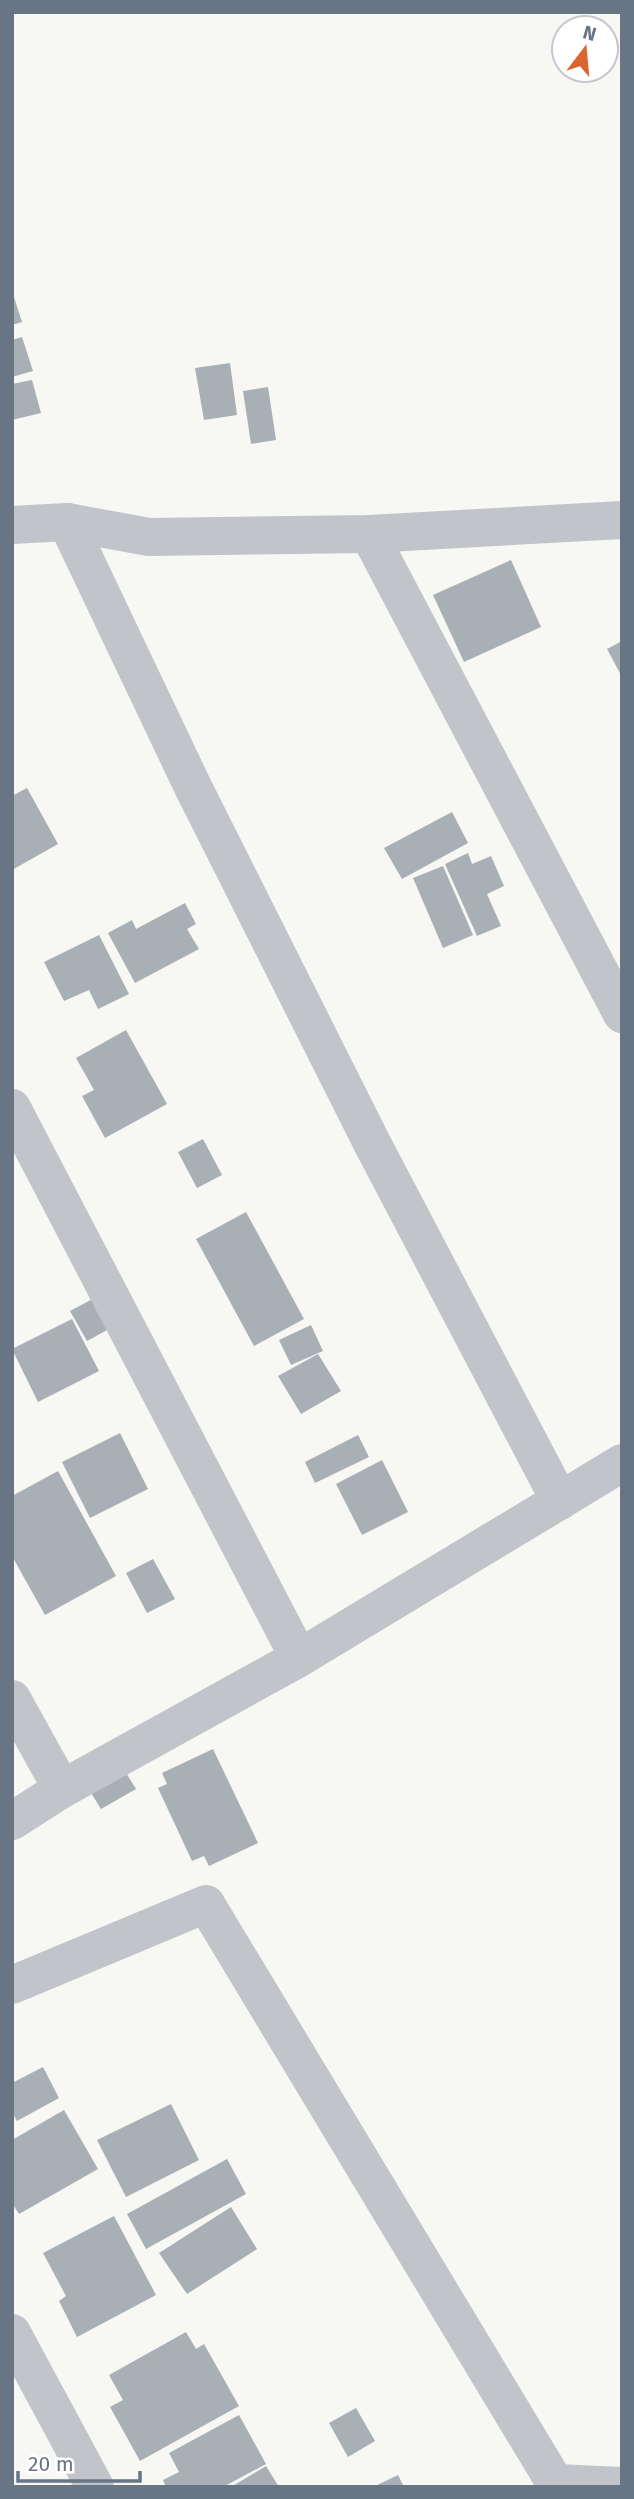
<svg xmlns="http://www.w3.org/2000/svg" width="634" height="2499" viewBox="0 0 634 2499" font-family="'Fira Sans',sans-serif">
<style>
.building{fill:#a8afb5}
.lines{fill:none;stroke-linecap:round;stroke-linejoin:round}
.minor{stroke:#c1c4c8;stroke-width:38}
</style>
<rect width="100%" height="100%" fill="#f7f7f4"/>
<!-- building -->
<g class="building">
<polygon points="12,291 22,322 12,325"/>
<polygon points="22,337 33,371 12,377 12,340"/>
<polygon points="230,363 237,415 204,420 195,368"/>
<polygon points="32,380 41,413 12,420 12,384"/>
<polygon points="268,387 276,440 251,444 243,391"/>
<polygon points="511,560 541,627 464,662 433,595"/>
<polygon points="622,641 622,677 607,649"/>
<polygon points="27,788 58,844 12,870 12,796"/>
<polygon points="452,812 468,843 402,879 384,848"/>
<polygon points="468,853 472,864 491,856 504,886 487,894 501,926 477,936 445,864"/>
<polygon points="443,866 473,935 443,948 413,878"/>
<polygon points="185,903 196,924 187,929 199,949 135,983 108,933 132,920 136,929"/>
<polygon points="99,935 129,994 98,1009 89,990 64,1001 44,962"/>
<polygon points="126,1030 167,1104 105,1138 82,1096 94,1090 76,1058"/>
<polygon points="203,1139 222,1175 197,1188 178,1152"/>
<polygon points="246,1212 304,1319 254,1346 196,1239"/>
<polygon points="102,1294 118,1324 87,1341 70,1311"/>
<polygon points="72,1319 99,1371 38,1402 12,1349"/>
<polygon points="311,1325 323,1351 291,1365 279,1340"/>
<polygon points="318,1354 341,1391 301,1414 278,1376"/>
<polygon points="120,1433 148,1489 90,1518 62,1462"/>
<polygon points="358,1435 369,1457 315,1483 305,1462"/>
<polygon points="382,1460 408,1512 362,1535 336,1484"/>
<polygon points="58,1471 116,1576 45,1615 12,1556 12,1496"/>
<polygon points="153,1559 175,1599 147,1613 126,1573"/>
<polygon points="213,1749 258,1843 209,1866 204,1856 192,1861 158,1788 167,1784 162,1773"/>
<polygon points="123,1768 136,1789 101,1809 88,1788"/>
<polygon points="43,2067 59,2098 17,2121 12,2112 12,2083"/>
<polygon points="171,2104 199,2160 126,2197 97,2140"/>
<polygon points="64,2110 98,2169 19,2214 12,2203 12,2140"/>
<polygon points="227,2159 246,2194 146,2249 127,2214"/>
<polygon points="231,2207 257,2249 187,2294 159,2253"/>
<polygon points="114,2216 156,2295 77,2337 59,2301 66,2296 43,2253"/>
<polygon points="186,2332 196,2349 204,2344 239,2406 140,2461 110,2407 123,2400 109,2375"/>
<polygon points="356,2408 375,2441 348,2457 329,2423"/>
<polygon points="239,2415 266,2464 223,2487 166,2487 163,2480 179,2472 169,2453"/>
<polygon points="266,2466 279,2487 231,2487"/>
<polygon points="398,2475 404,2487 373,2487"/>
</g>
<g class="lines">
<!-- minor -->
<g class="minor">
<polyline points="67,522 193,787 373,1145 560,1501"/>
<polyline points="12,525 67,522 149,537 369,534 622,520"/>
<polyline points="369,534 622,1014"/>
<polyline points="12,1108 299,1658"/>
<polyline points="12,1699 62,1789"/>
<polyline points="12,1821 62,1789 299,1658 622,1463"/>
<polyline points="12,1985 206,1904 555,2483 622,2486"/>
<polyline points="12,2333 95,2487"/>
</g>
</g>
<!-- border -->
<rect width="634" height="2499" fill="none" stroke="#687584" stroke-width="28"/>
<!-- north arrow -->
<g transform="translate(585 49) rotate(16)"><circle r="33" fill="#ffffff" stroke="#c3c8ce" stroke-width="2"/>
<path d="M0-5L12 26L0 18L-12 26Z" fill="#d96632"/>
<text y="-10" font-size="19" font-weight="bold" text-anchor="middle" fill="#687584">N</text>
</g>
<!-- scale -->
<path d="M18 2471v10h122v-10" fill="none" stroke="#687584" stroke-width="3.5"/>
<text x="28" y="2471" font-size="21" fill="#687584" stroke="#ffffff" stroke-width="5" paint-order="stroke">20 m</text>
</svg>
